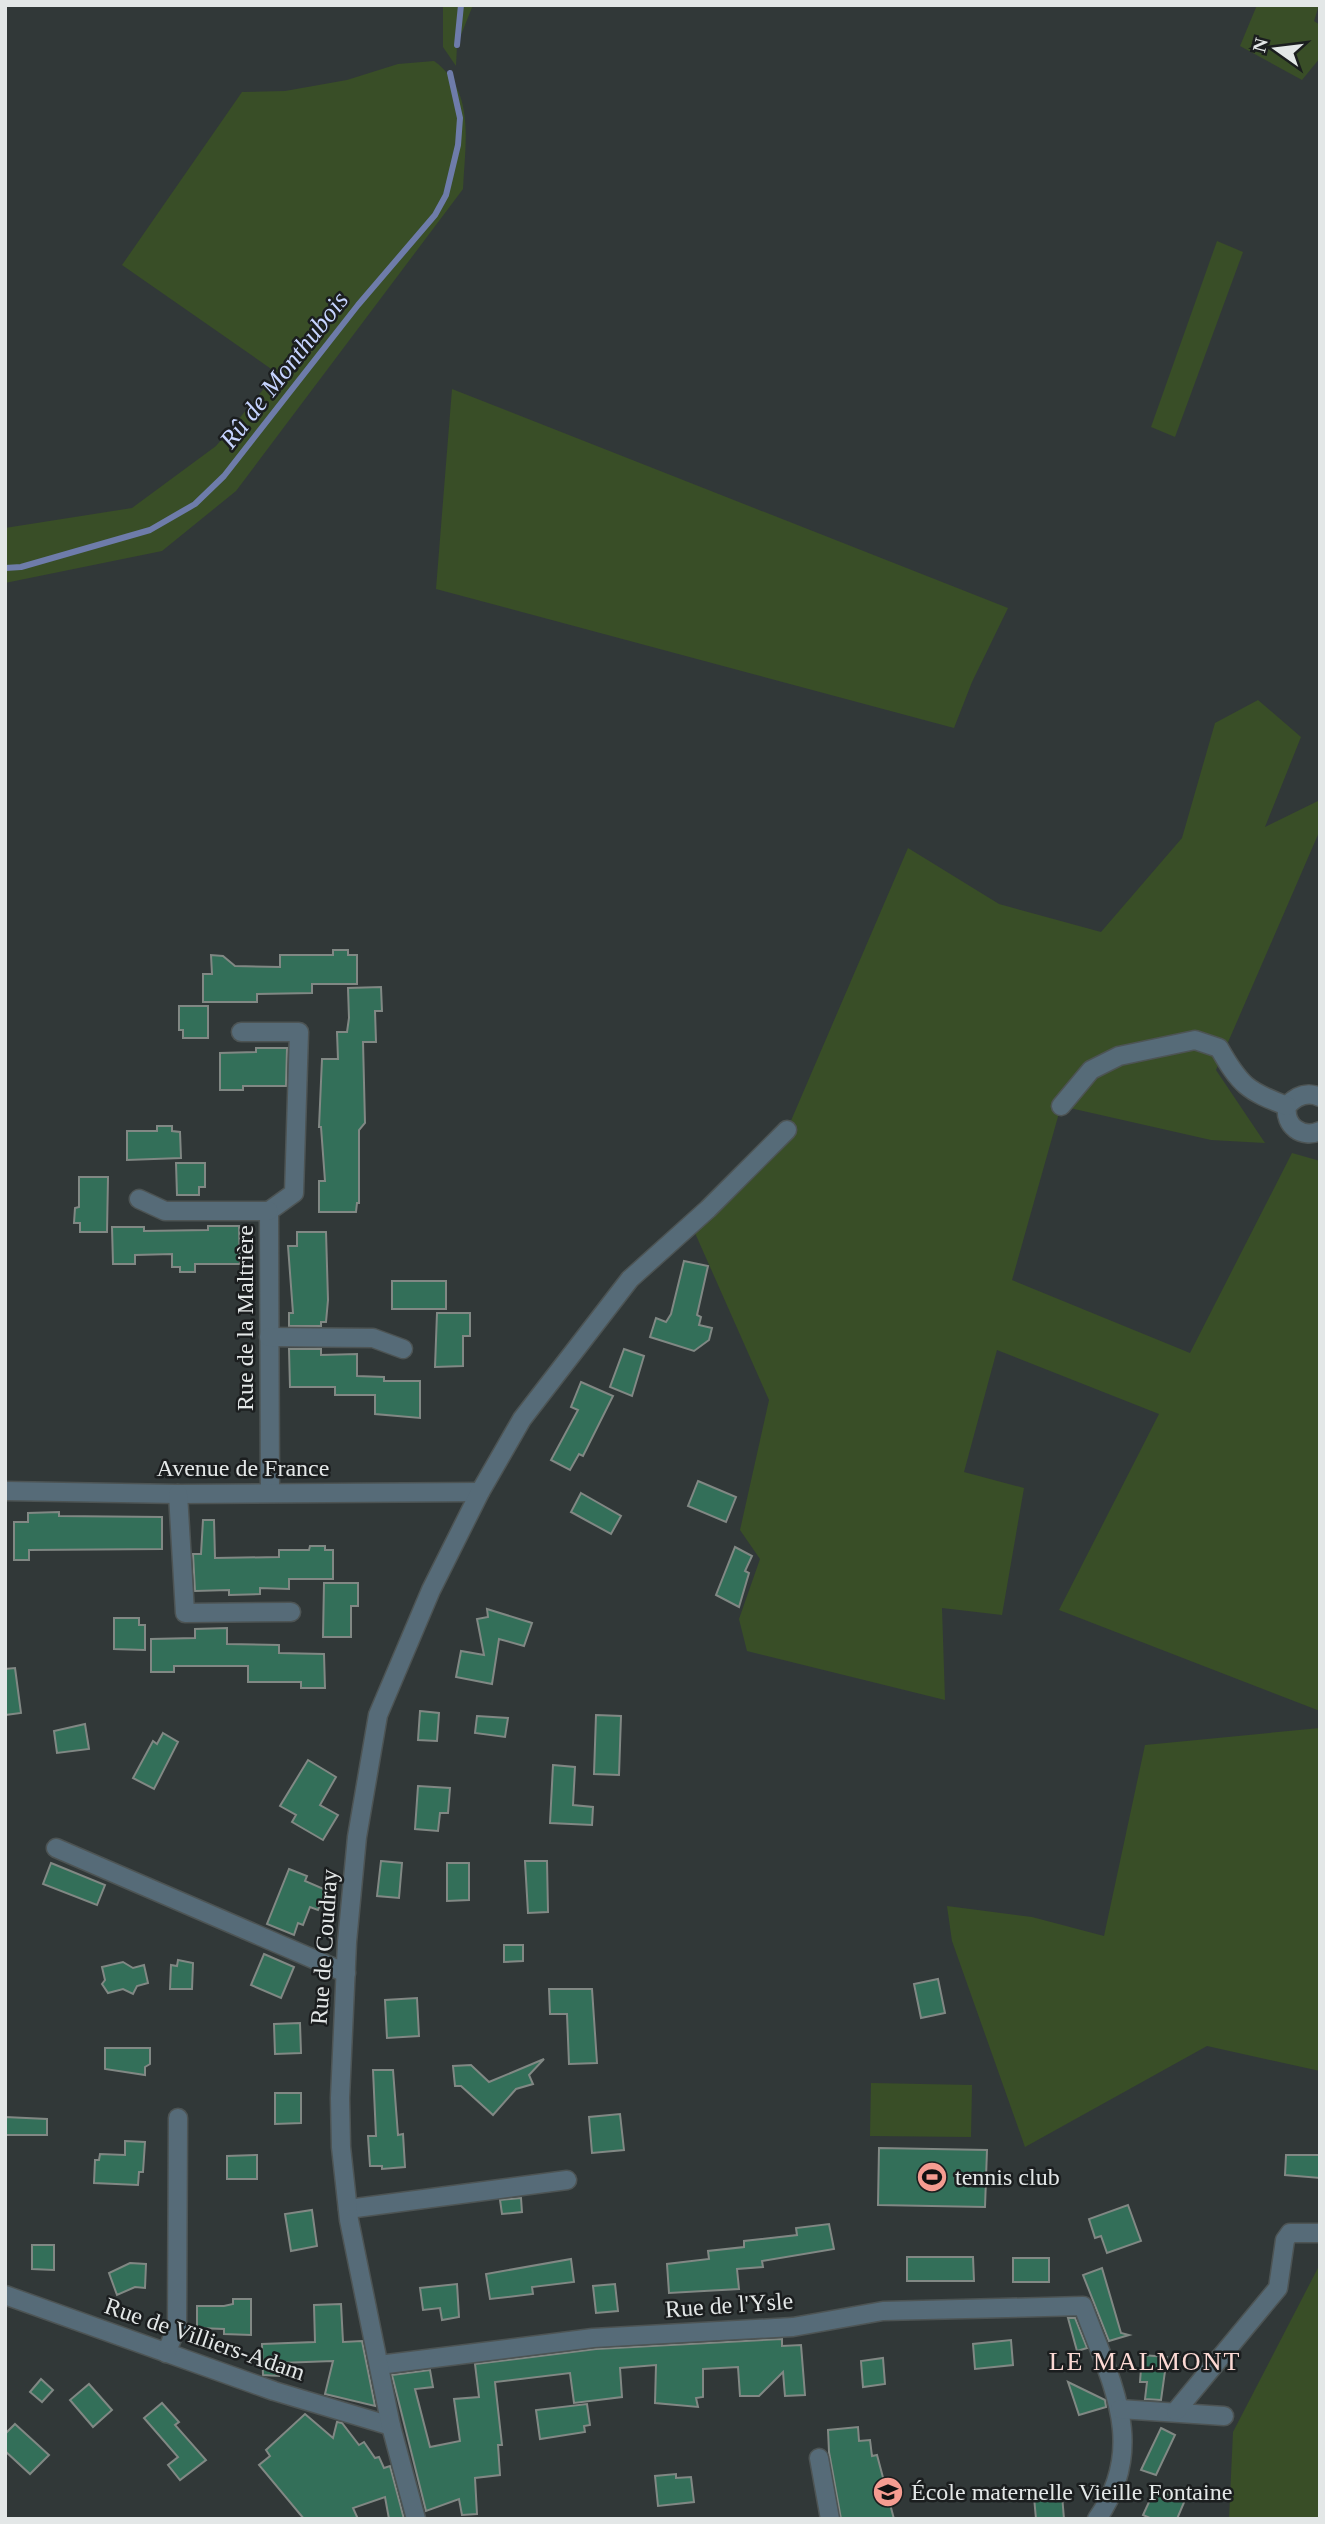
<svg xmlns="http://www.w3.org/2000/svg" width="1325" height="2524" viewBox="0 0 1325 2524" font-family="'Times New Roman',serif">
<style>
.green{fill:#394e27}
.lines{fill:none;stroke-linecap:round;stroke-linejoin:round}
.stream{stroke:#6e7caa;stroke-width:6}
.building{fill:#336f59;stroke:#818884;stroke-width:2}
.minor-casing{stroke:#4d5454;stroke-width:21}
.minor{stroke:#566b78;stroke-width:18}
.labels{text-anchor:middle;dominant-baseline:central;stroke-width:5;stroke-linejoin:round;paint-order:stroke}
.street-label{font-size:24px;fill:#e3e7e7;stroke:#1b1e1f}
.poi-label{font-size:24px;fill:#e3e7e7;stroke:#1b1e1f;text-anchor:start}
.water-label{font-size:26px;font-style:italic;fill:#c6d4ff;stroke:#1b1e1f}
.neighbourhood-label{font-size:26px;letter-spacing:2px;fill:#fcd9d4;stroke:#1b1e1f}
</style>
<rect width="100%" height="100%" fill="#313838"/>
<!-- green -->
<g class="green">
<polygon points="443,5 473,5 457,45 456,66 443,47"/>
<polygon points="1257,5 1319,5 1314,21 1320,25 1320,58 1302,80 1240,46"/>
<path d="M434,61C476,91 465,143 463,189L236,491L162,551L5,583V528L132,508L216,446L277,373L122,265L242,92L285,91L347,80L398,64Z"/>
<polygon points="1217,241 1243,252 1175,437 1151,427"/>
<polygon points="452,389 1008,608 972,682 954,728 436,589"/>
<polygon points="1258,700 1301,737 1265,827 1320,800 1320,830 1216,1070 1265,1143 1211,1140 1061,1106 1012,1280 1190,1353 1292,1153 1320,1161 1320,1711 1059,1610 1159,1414 997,1350 964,1472 1024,1488 1002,1615 942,1608 945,1700 747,1651 739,1619 760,1559 740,1530 769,1400 691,1224 787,1130 908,848 999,904 1101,932 1182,838 1215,723"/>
<polygon points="1320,1728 1320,2071 1207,2046 1025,2147 952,1941 947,1906 1032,1917 1104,1936 1145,1745"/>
<polygon points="871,2083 972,2085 971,2137 870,2136"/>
<polygon points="1320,2264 1320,2519 1229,2519 1233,2432"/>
</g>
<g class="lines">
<!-- stream -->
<g class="stream">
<polyline points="457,45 461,5"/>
<polyline points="5,568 21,567 150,530 195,504 224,476 358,305 435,215 446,195 458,145 460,118 450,73"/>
</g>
</g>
<!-- building -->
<g class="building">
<polygon points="333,950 348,950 348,955 357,955 357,984 312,984 312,993 257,994 257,1002 203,1002 203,974 212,974 211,955 223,956 235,966 280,967 280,955 333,955"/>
<polygon points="381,987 382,1011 375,1011 376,1042 363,1042 365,1123 359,1130 359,1203 357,1203 356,1212 319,1212 319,1181 325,1181 321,1127 319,1127 322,1059 338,1059 337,1032 347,1032 349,1018 348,988"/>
<polygon points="179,1006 208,1006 208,1038 183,1038 183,1030 179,1030"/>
<polygon points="256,1048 287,1048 286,1086 243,1086 243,1090 220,1090 220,1053 256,1052"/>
<polygon points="157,1126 172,1126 172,1131 180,1132 181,1158 127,1160 127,1131 157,1131"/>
<polygon points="176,1163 205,1163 205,1187 199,1187 199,1195 177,1195"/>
<polygon points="79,1177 108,1177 107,1232 80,1232 80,1223 74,1223 75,1208 79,1207"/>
<polygon points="208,1226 239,1226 240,1264 195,1264 195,1272 180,1272 180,1267 172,1267 172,1254 135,1255 135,1264 113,1264 112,1227 144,1227 144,1231 208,1230"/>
<polygon points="297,1232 326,1232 328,1300 326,1322 321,1322 321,1326 289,1326 289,1313 293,1313 288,1246 297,1246"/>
<polygon points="684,1261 708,1266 697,1315 701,1317 699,1325 712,1328 709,1340 694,1351 650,1337 656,1318 666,1322 671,1314"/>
<rect x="392" y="1281" width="54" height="28"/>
<polygon points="437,1313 470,1313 470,1336 463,1336 463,1366 435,1367"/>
<polygon points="289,1349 321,1349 321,1355 357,1354 357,1376 384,1377 384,1381 420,1381 420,1418 375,1414 375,1395 335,1395 335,1387 290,1387"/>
<polygon points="624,1349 644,1356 632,1396 610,1387"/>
<polygon points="581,1382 613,1396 583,1456 579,1454 570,1470 551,1460 578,1410 571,1407"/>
<polygon points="698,1481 736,1497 726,1522 688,1506"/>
<polygon points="581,1493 621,1516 611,1534 571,1512"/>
<polygon points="59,1512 59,1516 162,1517 162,1549 29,1550 29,1560 14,1560 14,1522 28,1522 28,1513"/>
<polygon points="203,1520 214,1520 215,1558 279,1557 279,1550 309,1550 310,1546 325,1546 325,1550 333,1550 333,1579 289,1579 289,1589 260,1588 260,1594 229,1595 229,1590 195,1591 193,1554 201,1554"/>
<polygon points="735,1547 752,1556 745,1571 749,1573 739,1607 716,1595"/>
<polygon points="324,1583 358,1583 358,1606 351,1606 351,1637 323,1637"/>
<polygon points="487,1609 532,1623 524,1646 499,1639 492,1684 456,1677 461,1651 484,1655 477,1619 488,1617"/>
<polygon points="114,1618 139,1618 139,1625 145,1625 145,1650 114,1649"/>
<polygon points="227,1628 227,1644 279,1645 279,1653 324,1654 325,1688 301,1688 301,1682 248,1682 248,1666 174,1666 174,1672 151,1672 151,1639 195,1638 195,1629"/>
<polygon points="15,1668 21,1713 5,1715 5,1669"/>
<polygon points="420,1711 439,1713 437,1741 418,1740"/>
<polygon points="596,1715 621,1716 619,1775 594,1774"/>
<polygon points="477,1716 508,1718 505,1737 475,1733"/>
<polygon points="85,1724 89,1749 57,1753 54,1731"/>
<polygon points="163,1733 178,1742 154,1789 133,1778 153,1741 157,1744"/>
<polygon points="308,1760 336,1777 320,1805 338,1815 323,1840 292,1822 296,1815 280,1806"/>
<polygon points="553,1765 575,1767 573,1805 593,1807 592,1825 550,1823"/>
<polygon points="418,1786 450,1788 448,1813 440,1813 438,1831 415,1829"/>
<polygon points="381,1861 402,1863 399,1898 377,1896"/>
<polygon points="525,1861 547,1861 548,1912 528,1913"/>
<polygon points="51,1863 105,1885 97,1905 43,1884"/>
<polygon points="447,1863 469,1863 469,1900 447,1901"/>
<polygon points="289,1869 307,1876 305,1881 326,1890 318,1910 310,1907 303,1925 298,1923 294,1935 267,1924"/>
<polygon points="504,1945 523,1945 523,1961 504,1962"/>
<polygon points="264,1954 294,1967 281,1998 251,1985"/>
<polygon points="178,1960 193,1963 192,1989 170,1989 171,1965 177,1966"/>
<polygon points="123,1962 133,1968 144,1965 148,1983 137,1986 133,1994 123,1989 108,1993 102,1984 105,1980 102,1967"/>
<polygon points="938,1979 945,2013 921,2018 914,1984"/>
<polygon points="549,1989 592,1989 597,2063 569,2064 567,2014 550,2014"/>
<polygon points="417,1998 419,2036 387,2038 385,2000"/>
<polygon points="300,2023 301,2053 275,2054 274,2024"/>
<polygon points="105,2048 150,2048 150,2064 145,2067 145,2075 105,2069"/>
<polygon points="544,2059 529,2075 533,2084 516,2089 493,2115 461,2086 455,2086 453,2066 471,2065 489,2082"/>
<polygon points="373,2070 393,2070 398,2135 403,2134 405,2167 382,2169 382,2166 370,2166 368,2136 376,2136"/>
<polygon points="275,2093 301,2093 301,2123 275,2124"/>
<polygon points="620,2114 624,2150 592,2153 589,2117"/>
<polygon points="5,2117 47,2119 47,2135 5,2135"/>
<polygon points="125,2141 145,2142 143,2172 139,2172 138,2185 94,2183 95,2160 99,2160 100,2154 125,2155"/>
<polygon points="879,2148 987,2150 985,2207 878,2205"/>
<polygon points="257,2155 257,2179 227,2179 227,2156"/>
<polygon points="1286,2155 1320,2155 1320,2178 1285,2175"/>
<polygon points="521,2198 522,2212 502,2214 500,2200"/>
<polygon points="1128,2205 1141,2241 1107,2253 1101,2236 1095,2238 1089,2219"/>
<polygon points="312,2210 317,2246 291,2251 285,2214"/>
<polygon points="829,2224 834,2249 762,2261 763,2267 737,2269 739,2289 669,2293 667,2264 709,2259 708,2251 744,2247 744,2241 797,2235 796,2228"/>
<polygon points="32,2245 54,2245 54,2270 32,2269"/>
<polygon points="907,2257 973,2257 974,2281 907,2281"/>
<rect x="1013" y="2258" width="36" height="24"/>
<polygon points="571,2259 574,2282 532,2287 533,2294 490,2299 486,2274"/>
<polygon points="130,2263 146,2264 145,2288 135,2287 117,2295 109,2273"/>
<polygon points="1102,2268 1121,2333 1129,2335 1109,2341 1083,2275"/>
<polygon points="457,2284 459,2317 442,2320 440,2308 423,2310 420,2288"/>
<polygon points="615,2284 618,2311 596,2313 593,2286"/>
<polygon points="233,2299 251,2299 251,2335 224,2334 224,2329 197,2328 197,2306 224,2306 233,2304"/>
<polygon points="341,2304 343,2342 362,2341 375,2406 325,2394 333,2361 279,2363 279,2376 263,2375 262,2344 315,2342 314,2305"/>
<polygon points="1068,2318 1075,2318 1087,2348 1077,2351"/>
<polygon points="782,2339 782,2346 801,2345 805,2395 785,2396 783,2372 759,2396 740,2396 738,2367 703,2369 703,2397 696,2398 698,2407 655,2403 656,2365 620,2368 622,2397 574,2403 570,2373 495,2382 502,2445 498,2445 500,2475 475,2478 477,2514 462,2515 459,2499 426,2511 392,2375 430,2370 433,2387 415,2389 430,2447 460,2441 454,2399 479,2397 475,2364 596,2349"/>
<polygon points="1011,2340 1013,2365 975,2369 973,2344"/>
<polygon points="1142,2355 1167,2357 1161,2400 1145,2399 1147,2382 1140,2382"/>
<polygon points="883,2358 885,2384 863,2387 861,2361"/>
<polygon points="41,2379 53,2390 42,2402 30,2392"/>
<polygon points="1068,2382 1105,2400 1106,2407 1079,2415"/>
<polygon points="89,2384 112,2410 93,2427 70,2400"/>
<polygon points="162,2403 179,2422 175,2425 206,2460 180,2480 168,2465 178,2457 144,2418"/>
<polygon points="587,2404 590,2425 584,2426 585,2432 540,2439 536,2410"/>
<polygon points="305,2414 333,2438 337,2422 342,2423 359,2445 364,2442 375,2458 379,2457 384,2468 390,2466 404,2519 389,2519 385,2497 353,2508 358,2519 304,2519 259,2465 270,2456 266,2450"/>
<polygon points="15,2424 49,2455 30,2474 5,2451 5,2434"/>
<polygon points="858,2427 859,2441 870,2440 872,2456 877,2455 894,2519 841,2519 829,2452 828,2430"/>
<polygon points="1161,2428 1175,2435 1156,2475 1141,2470"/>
<polygon points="676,2474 676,2478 691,2477 694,2502 658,2506 655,2476"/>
<polygon points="1155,2489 1185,2500 1177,2519 1152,2519 1143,2515"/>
<polygon points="1062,2495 1064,2519 1036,2519 1034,2497"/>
</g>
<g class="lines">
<!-- minor casing -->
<g class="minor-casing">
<g id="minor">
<polyline points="241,1032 299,1032 294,1193 269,1211 270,1491"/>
<path d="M1320,1097C1307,1091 1296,1096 1287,1106C1284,1126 1302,1139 1320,1131"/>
<path d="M1061,1106L1091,1070L1119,1056L1195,1040L1219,1048C1240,1085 1247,1091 1287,1106"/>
<polyline points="139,1199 165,1211 269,1211"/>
<polyline points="269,1337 373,1338 403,1349"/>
<polyline points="5,1491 178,1494 480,1492"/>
<polyline points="178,1494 185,1613 291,1612"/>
<polyline points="56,1848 346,1973"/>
<polyline points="348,2209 567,2180"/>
<polyline points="5,2295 274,2391 391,2426"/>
<polyline points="166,2353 177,2327 178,2118"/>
<path d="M379,2365L593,2338L793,2327L883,2311L1083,2306C1110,2381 1149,2445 1097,2519"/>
<polyline points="1120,2409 1224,2416"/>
<polyline points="1176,2411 1278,2288 1285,2240 1290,2233 1320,2233"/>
<polyline points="819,2458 830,2519"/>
<polyline points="416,2519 391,2426 349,2220 341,2147 340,2098 347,1942 357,1837 378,1715 431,1590 480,1492 522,1419 630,1279 708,1209 787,1130"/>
</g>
</g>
<!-- minor -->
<use href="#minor" class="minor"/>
</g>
<!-- icons -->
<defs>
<g id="stadium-disc" transform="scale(1.575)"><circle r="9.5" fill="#f59c91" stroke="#1b1e1f"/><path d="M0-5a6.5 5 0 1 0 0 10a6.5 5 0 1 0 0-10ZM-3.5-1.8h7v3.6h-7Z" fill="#111"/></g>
<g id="school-disc" transform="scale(1.575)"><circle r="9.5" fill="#f59c91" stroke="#1b1e1f"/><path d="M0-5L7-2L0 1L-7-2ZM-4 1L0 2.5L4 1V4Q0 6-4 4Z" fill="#111"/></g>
</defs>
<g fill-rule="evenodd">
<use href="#stadium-disc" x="932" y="2177"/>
<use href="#school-disc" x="888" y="2492"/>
</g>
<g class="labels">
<!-- street labels -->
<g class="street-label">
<text transform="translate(245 1318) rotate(-90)">Rue de la Maltrière</text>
<text x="243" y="1468">Avenue de France</text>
<text transform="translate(324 1947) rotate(-86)">Rue de Coudray</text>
<text transform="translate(729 2305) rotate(-4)">Rue de l'Ysle</text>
<text transform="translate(205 2339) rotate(19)">Rue de Villiers-Adam</text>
</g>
<!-- poi labels -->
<g class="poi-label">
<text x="955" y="2177">tennis club</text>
<text x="911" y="2492">École maternelle Vieille Fontaine</text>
</g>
<!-- water labels -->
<g class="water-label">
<text transform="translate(284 370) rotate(-52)">Rû de Monthubois</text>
</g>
<!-- neighbourhood labels -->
<g class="neighbourhood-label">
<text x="1145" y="2361">LE MALMONT</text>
</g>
</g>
<!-- border -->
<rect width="1325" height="2524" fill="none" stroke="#e3e7e7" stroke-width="14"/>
<!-- north arrow -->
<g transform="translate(1276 49) rotate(284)" stroke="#1b1e1f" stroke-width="5" paint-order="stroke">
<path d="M0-5L12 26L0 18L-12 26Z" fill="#e3e7e7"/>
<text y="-10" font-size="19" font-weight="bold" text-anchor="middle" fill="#e3e7e7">N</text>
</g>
</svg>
